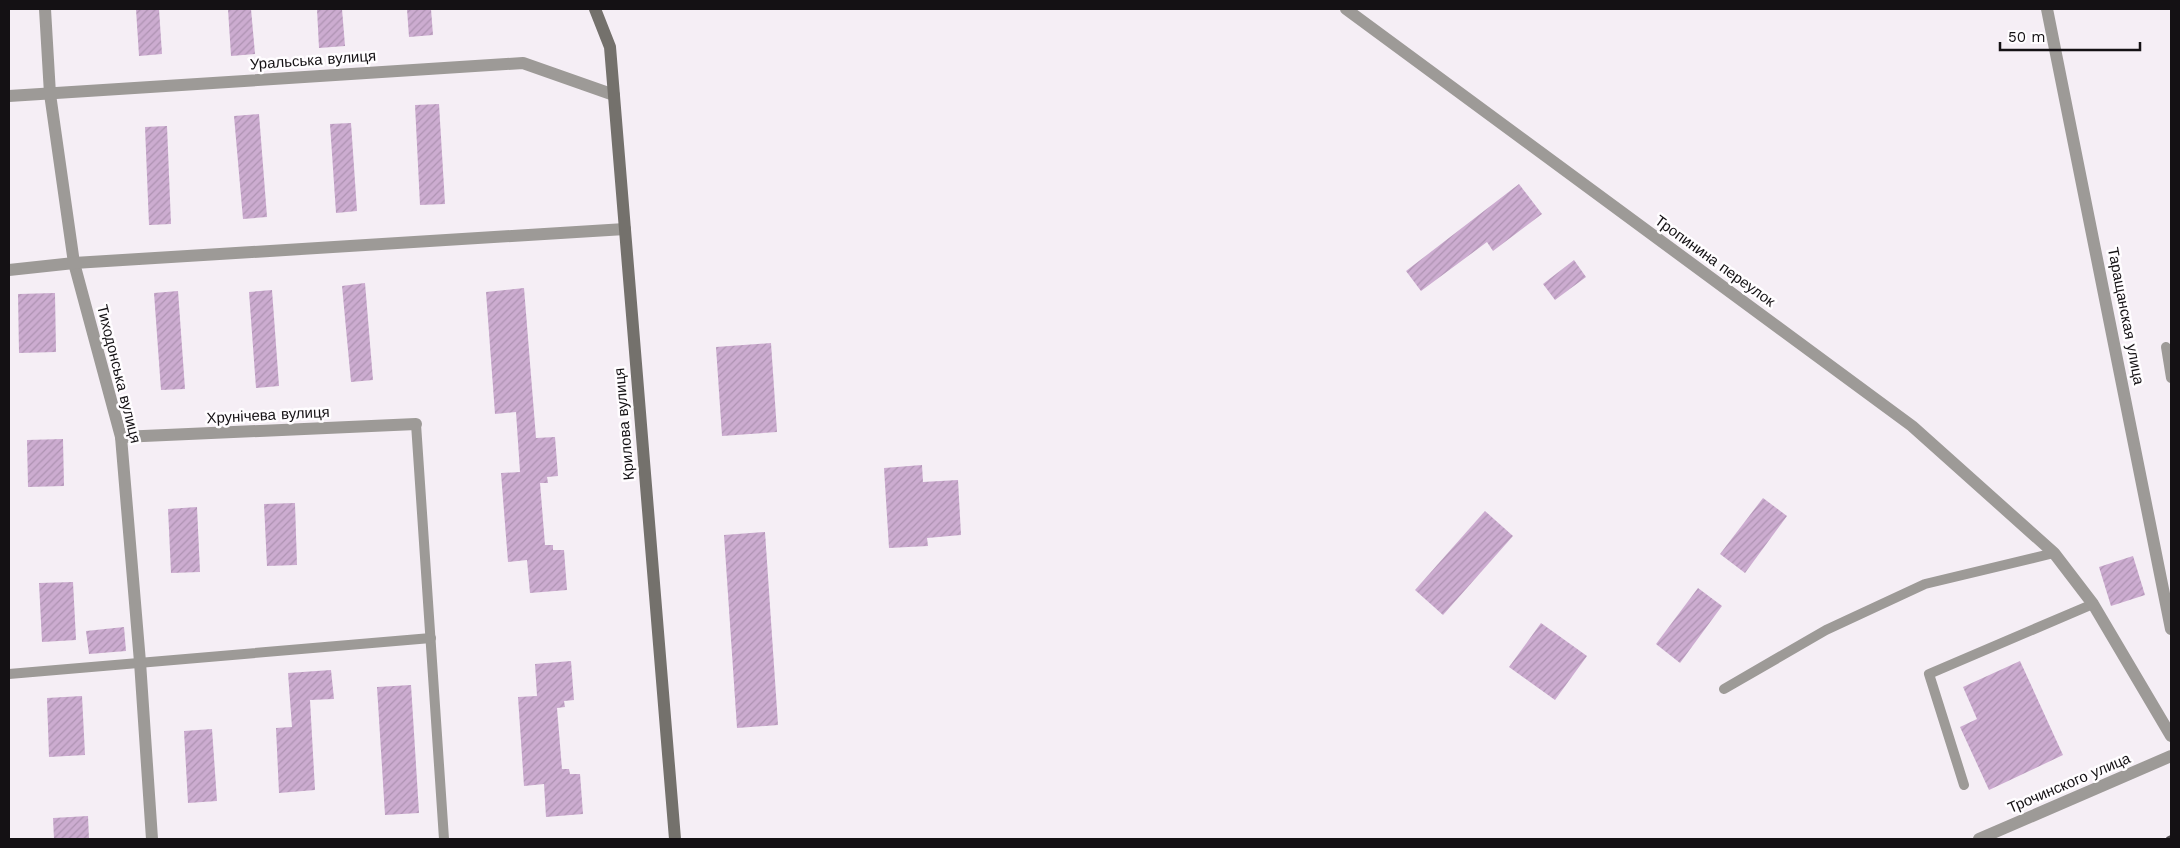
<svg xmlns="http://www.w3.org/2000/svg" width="2180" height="848" viewBox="0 0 2180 848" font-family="'Work Sans',sans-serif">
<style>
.building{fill:url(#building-hatch)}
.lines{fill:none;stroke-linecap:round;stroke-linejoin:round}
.service{stroke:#9d9a97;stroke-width:10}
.minor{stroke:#9d9a97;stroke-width:12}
.secondary{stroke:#74716c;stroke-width:12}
.rail{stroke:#4c484c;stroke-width:4;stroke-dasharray:9 9;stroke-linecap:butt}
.labels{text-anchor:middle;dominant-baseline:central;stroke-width:5;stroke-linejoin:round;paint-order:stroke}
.street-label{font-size:15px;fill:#141114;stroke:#fffdff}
</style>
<defs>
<pattern id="building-hatch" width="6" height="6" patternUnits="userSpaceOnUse" patternTransform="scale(1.25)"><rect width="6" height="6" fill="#ccacd0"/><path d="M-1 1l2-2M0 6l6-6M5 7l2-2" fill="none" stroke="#ae93b2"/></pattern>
</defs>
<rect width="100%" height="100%" fill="#f5eef5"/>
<!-- building -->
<g class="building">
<polygon points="136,9 159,9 162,54 139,56"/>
<polygon points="228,9 251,9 255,54 231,56"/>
<polygon points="317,9 342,9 345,46 319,48"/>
<polygon points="407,9 431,9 433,35 409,37"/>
<polygon points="439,104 445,204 420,205 415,105"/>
<polygon points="259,114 267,217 243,219 234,116"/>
<polygon points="351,123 357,211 336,213 330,124"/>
<polygon points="167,126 171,224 149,225 145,127"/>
<polygon points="1519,184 1542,214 1493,251 1487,242 1421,291 1406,271"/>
<polygon points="1574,260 1586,277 1555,300 1543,284"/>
<polygon points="365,283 373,380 351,382 342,286"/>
<polygon points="524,288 536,438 555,437 558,476 547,477 548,483 540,483 545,545 553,545 553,550 564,550 567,590 530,593 527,560 508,562 501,473 520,472 516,412 495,414 486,292"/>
<polygon points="272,290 279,386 256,388 249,292"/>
<polygon points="178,291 185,389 161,390 154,293"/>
<polygon points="55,293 56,352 19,353 18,294"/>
<polygon points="771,343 777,432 722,436 716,347"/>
<polygon points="63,439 64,486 28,487 27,440"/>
<polygon points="922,465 923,482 958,480 961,535 927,538 928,546 889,548 884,468"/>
<polygon points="1763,498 1787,516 1745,573 1720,554"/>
<polygon points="295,503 297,565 267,566 264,504"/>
<polygon points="197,507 200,572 171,573 168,509"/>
<polygon points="1485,511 1513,536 1443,615 1415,590"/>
<polygon points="765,532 778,725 737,728 724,535"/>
<polygon points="2133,556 2145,595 2111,606 2099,567"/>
<polygon points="73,582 76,640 42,642 39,583"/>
<polygon points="1698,588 1722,606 1680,663 1656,644"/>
<polygon points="1541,623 1587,656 1555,700 1509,667"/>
<polygon points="124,627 126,651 89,654 86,631"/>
<polygon points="571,661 574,700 564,701 565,707 557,708 562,769 569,769 570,774 580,774 583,814 546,817 544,784 524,786 518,697 537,696 535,664"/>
<polygon points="2020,661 2063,755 1989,790 1960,727 1977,719 1963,687"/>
<polygon points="331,670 334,699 310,700 315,790 279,793 276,728 292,727 288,673"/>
<polygon points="411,685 419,813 385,815 377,687"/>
<polygon points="82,696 85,755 49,757 47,698"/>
<polygon points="212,729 217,801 188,803 184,731"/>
<polygon points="88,816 89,839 54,839 53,818"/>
</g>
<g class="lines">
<!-- service -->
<g class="service">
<polyline points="2166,347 2171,378"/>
<polyline points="416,424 444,839"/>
<polyline points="9,674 431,638"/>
<polyline points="1724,689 1826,630 1925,584 2054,553"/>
<polyline points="1964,785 1929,674 2093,604"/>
</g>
<!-- minor -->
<g class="minor">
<polyline points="45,9 50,94 74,263 121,437 140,662 152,839"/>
<polyline points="1346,9 1912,426 2054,553 2093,604 2171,736"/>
<polyline points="2047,9 2171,629"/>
<polyline points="9,96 523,63 614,95"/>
<polyline points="9,270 74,263 625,229"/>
<polyline points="121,437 416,424"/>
<polyline points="1979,839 2171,756"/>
</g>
<!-- secondary -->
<polyline class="secondary" points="595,9 610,47 675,839"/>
<!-- rail -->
<polyline class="rail" points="2167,839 2171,837"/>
</g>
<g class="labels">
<!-- street labels -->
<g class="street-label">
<text transform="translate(313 60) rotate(-4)">Уральська вулиця</text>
<text transform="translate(1715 261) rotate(36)">Тропинина переулок</text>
<text transform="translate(2126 316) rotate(79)">Таращанская улица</text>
<text transform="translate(119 374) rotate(76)">Тиходонська вулиця</text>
<text transform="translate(268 415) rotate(-3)">Хрунічева вулиця</text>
<text transform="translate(624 424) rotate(-95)">Крилова вулиця</text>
<text transform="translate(2069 783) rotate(-23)">Трочинского улица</text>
</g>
</g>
<!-- border -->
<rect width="2180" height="848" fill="none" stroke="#141114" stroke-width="20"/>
<!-- scale -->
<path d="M2000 42v8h140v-8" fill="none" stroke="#141114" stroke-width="2.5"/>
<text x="2008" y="42" font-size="15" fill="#141114" stroke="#fffdff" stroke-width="4" paint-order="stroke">50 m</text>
</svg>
